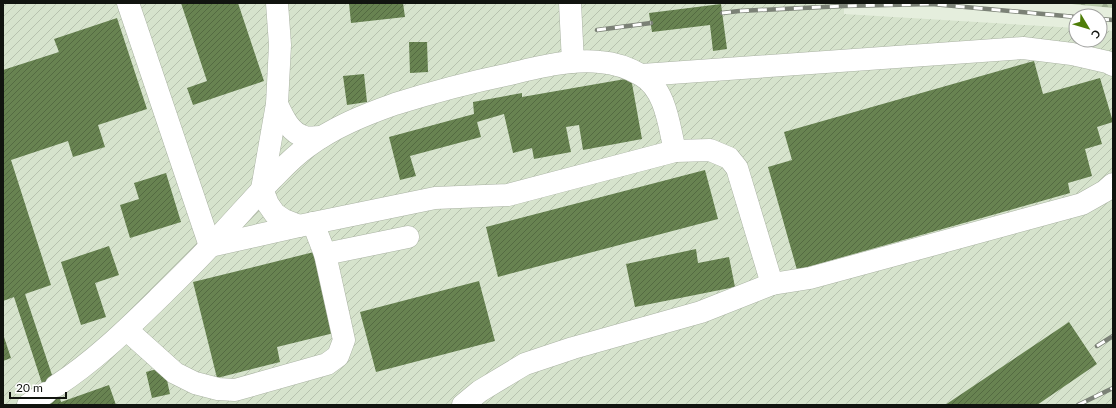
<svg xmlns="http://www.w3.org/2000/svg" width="1116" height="408" viewBox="0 0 1116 408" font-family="Lato,sans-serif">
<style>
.industrial{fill:url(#industrial-furrows)}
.forest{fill:url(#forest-firs)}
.building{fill:url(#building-hatch)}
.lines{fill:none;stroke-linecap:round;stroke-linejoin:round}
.minor-casing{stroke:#abb4a4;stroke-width:23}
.minor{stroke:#fff;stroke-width:22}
.rail-casing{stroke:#7b8176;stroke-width:4.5}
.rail{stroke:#fff;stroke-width:3;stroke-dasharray:9;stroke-linecap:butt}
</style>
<defs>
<pattern id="industrial-furrows" width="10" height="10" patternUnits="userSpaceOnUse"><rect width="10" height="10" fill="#d6e3cc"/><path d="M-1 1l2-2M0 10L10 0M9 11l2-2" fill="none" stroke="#b7c2ae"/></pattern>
<pattern id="forest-firs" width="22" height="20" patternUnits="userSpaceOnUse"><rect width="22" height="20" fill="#b7c9a8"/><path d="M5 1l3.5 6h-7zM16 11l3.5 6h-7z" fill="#9cac8f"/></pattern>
<pattern id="building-hatch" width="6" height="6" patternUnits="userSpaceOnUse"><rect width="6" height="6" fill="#688351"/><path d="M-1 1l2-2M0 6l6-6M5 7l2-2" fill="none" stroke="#546a42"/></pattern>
</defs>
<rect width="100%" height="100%" fill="#e5eedd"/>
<!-- industrial -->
<polygon class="industrial" points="3,3 844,3 844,14 1076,28 1076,40 1100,40 1100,30 1113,31 1113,405 3,405"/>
<!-- forest -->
<polygon class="forest" points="1061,3 1113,3 1113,8"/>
<!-- building -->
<g class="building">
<polygon points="181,3 238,3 264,81 193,105 187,88 207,81"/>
<polygon points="349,3 403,3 405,17 351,23"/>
<polygon points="721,4 727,49 713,51 710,25 652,32 649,13"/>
<polygon points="117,18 147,109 98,125 105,147 73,157 68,141 11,160 51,285 25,294 61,402 109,385 116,405 49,405 14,297 3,301 3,70 59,52 54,39"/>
<polygon points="409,42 427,42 428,72 410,73"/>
<polygon points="1034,61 1043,94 1100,78 1113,122 1097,127 1102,144 1085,149 1092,176 1068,183 1070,193 797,270 768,167 792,160 784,132"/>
<polygon points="364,74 367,102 347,105 343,76"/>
<polygon points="631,78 642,139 583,150 579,125 566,127 571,152 534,159 532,148 513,153 504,114 477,122 481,137 410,156 416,176 400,180 389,137 474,114 473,102 522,93 522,97"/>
<polygon points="705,170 718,219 498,277 486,227"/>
<polygon points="166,173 181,222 130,238 120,205 139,199 134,183"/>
<polygon points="109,246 119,275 95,283 106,317 81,325 61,262"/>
<polygon points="696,249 698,263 729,257 735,287 635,307 626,264"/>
<polygon points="314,252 334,333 277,347 280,362 217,378 193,282"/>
<polygon points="479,281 495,341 376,372 360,312"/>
<polygon points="1069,322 1097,364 1037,405 945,405"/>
<polygon points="3,334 11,358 3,361"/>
<polygon points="164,367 170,394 152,398 146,372"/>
</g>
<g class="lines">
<!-- minor casing -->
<g class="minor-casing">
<g id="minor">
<polyline points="128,3 210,246 299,226 435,198 508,195 675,151 710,150 729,158 737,168 772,284"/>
<polyline points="277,3 280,45 277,104 262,189 268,204 275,214 284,220 299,226"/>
<polyline points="570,3 573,62"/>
<polyline points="642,75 1023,48 1072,54 1107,62 1113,65"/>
<path d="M277,104C283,117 290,133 305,137C310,138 316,137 321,137"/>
<polyline points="325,254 408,237"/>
<polyline points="127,330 175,373 195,383 218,389 235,390 327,364 338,356 344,340 325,254 313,223"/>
<path d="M56,386C96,360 129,327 163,294C180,277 197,261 213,243C233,222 252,200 272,179C283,168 294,156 307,147C334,127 364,115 395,104C433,92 471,82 510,74C539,67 570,59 600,62C613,63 629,68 641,75C666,89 669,126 675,151"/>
<polyline points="28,405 46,393"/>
<polyline points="463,405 480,391 525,364 573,348 701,312 772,284 810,278 1082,204 1105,191 1113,184"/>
</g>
</g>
<!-- minor -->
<use href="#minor" class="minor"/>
<!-- rail casing -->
<g class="rail-casing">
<g id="rail">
<polyline points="722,13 739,11 844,6 932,4 1076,17"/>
<polyline points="1100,19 1113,20"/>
<polyline points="597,30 651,23"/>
<polyline points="1097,346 1113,336"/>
<polyline points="1078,405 1113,388"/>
</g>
</g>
<!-- rail -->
<use href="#rail" class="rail"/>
</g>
<!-- border -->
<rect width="1116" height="408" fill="none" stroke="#11140f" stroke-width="8"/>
<!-- north arrow -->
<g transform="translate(1088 28) rotate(128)"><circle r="19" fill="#ffffff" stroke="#a0a19f"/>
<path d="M0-3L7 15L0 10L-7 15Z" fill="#4e7d08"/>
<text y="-6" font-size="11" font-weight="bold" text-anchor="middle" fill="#11140f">С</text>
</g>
<!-- scale -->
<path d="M10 392v6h56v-6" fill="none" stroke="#11140f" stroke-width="2"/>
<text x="16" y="392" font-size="12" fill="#11140f" stroke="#ffffff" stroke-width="3" paint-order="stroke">20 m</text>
</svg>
